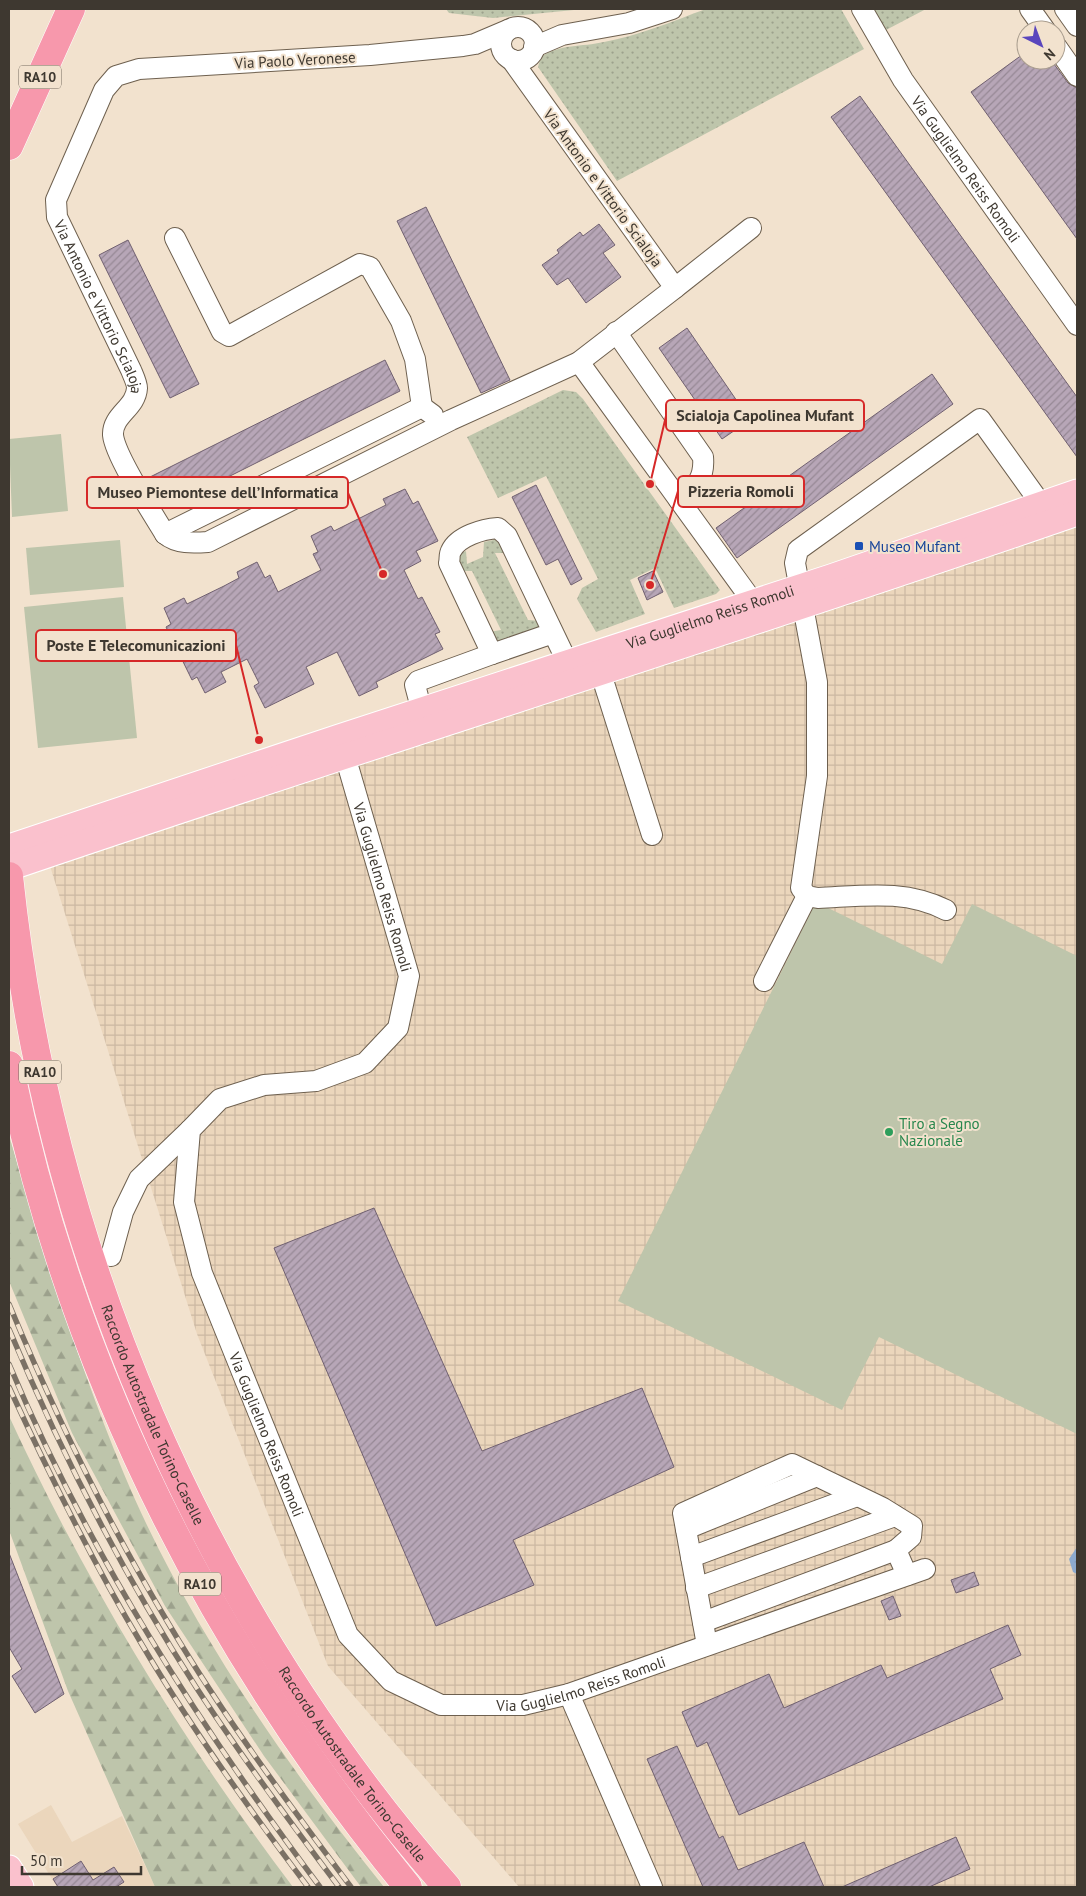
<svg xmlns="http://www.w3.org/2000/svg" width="1086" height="1896" viewBox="0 0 1086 1896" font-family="'PT Sans',sans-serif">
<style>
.built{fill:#ebd6bc}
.industrial{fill:url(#industrial-grid)}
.grass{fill:url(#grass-dots)}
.forest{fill:url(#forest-firs)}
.garden{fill:#bec5ab}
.water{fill:url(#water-ripples)}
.building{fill:url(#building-hatch);stroke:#706070}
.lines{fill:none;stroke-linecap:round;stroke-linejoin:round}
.minor-casing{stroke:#6e604f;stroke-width:22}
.major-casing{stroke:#fff;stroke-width:27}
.highway-casing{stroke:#fff;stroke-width:29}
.minor{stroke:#fff;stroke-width:20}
.major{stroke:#fac1cd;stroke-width:25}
.highway{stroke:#f798ac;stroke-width:28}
.rail-casing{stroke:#7b7165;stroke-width:5.5}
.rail{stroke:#f2e2ce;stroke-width:4;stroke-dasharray:11;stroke-linecap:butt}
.transit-dot{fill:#1a4fb4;stroke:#f2e2ce;stroke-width:2}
.leisure-dot{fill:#2e9e5b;stroke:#f2e2ce;stroke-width:2}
.labels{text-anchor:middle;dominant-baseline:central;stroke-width:4;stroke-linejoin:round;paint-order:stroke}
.shield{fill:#f2e2ce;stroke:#746b5f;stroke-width:1}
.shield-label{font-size:14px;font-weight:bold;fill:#3e3830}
.street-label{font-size:15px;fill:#3e3830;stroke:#f2e2ce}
.transit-label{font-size:15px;fill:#164399;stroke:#f2e2ce;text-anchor:start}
.leisure-label{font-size:15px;fill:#27864d;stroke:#f2e2ce;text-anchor:start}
.leader{fill:none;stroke:#d62828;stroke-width:2}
.callout-dot{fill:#d62828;stroke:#f2e2ce;stroke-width:2}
.callout{fill:#f2e2ce;stroke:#d62828;stroke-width:2}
.callout-label{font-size:16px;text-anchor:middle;font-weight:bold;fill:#3e3830}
</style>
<defs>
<pattern id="industrial-grid" width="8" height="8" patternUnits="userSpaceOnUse" patternTransform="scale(1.25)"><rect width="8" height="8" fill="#ebd6bc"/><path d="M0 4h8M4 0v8" fill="none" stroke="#cbb8a2"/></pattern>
<pattern id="grass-dots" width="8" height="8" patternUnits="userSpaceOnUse" patternTransform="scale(1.25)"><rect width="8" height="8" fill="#bec5ab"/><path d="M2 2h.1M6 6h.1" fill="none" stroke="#9ca18c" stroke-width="1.8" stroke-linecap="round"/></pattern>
<pattern id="forest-firs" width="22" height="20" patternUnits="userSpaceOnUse" patternTransform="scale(1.25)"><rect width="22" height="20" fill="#bec5ab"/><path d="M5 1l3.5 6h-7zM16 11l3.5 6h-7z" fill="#9ca18c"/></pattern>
<pattern id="water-ripples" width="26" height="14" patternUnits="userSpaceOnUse" patternTransform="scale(1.25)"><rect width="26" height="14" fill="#8caace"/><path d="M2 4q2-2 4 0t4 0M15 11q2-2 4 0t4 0" fill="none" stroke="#748ba8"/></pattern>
<pattern id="building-hatch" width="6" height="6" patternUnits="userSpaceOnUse" patternTransform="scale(1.25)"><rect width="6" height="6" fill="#b7a6b7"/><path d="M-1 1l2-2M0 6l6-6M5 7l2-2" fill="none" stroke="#968895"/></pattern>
</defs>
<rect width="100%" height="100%" fill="#f2e2ce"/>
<!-- built -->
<polygon class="built" points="51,1805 72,1842 122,1816 155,1887 57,1887 18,1824"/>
<!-- industrial -->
<polygon class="industrial" points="1077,521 1077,1887 519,1887 328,1666 197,1334 50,866"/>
<!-- grass -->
<g class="grass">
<polygon points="446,9 584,9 493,18 449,13"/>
<path d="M706,9H841L864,49L617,181L538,67L541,57C559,44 582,47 604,42C638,36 673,21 706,9Z"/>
<polygon points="874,9 926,9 886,30"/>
<polygon points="563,390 576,392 583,399 720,590 716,594 674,608 655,568 630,580 645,614 596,632 577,599 582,588 598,579 546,476 498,498 467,437"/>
<polygon points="498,539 508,553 495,553 528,620 541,621 543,626 496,644 489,632 501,630 472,571 459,571 456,561 461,553 466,551 467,564 483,557 484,542"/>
</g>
<!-- forest -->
<g class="forest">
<path d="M9,1136C44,1250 78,1364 124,1474C185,1620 285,1764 384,1887H361L264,1756L165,1606L72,1433L9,1281Z"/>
<path d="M9,1416C87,1585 181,1739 293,1887H155L68,1691L9,1530Z"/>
</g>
<!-- garden -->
<g class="garden">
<polygon points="61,434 68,511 12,517 9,439"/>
<polygon points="120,540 124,587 30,595 26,548"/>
<polygon points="123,597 137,738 38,748 24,607"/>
<polygon points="816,902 942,964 972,904 1077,956 1077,1434 879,1337 842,1410 618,1301"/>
</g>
<!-- water -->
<polygon class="water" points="1077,1547 1077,1574 1073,1572 1069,1559"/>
<!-- building -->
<g class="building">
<polygon points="1026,52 1026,60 1051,60 1068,83 1077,88 1077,239 971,92"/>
<polygon points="860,96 1077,397 1077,457 831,117"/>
<polygon points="426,207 510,380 481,393 397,221"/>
<polygon points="599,224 615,245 603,253 621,277 586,303 568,278 557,285 542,265 559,253 557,250 580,232 583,236"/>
<polygon points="128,240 199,384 170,398 99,255"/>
<polygon points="687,328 750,420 722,439 659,348"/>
<polygon points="385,360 400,391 166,508 150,477"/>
<polygon points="932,374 953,404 737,558 716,528"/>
<polygon points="536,485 582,579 571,585 558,559 546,565 512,497"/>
<polygon points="405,489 413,504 418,501 438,541 416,551 421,561 404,570 418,599 422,597 440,632 435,634 443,649 376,682 378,687 359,696 337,652 306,667 314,684 265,708 254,686 259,683 247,659 221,672 226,682 205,693 197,677 192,680 166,627 171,624 164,608 184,598 187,604 224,586 239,578 237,572 257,562 265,578 270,575 278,592 321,570 313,554 318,552 311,536 331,526 334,531 386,505 383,499"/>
<polygon points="653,571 663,592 647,600 638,578"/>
<polygon points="374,1208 482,1451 642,1388 674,1467 513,1540 534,1585 436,1626 274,1248"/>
<polygon points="9,1553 64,1694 35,1713 12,1676 22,1669 9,1647"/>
<polygon points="974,1572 979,1585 956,1593 951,1580"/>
<polygon points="893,1596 901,1616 889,1620 881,1601"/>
<polygon points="1008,1625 1021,1655 990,1669 1003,1699 739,1815 707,1742 697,1747 682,1712 769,1674 784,1708 881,1665 887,1678"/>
<polygon points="677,1746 719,1838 723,1836 738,1870 804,1842 824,1887 703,1887 647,1759"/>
<polygon points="956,1837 970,1869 929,1887 842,1887"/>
<polygon points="81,1861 93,1880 114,1867 124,1882 116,1887 58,1887 53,1879"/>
</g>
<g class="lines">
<!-- minor casing -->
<g class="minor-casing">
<g id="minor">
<path id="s1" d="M862,9L903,80L1077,325"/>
<polyline points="1030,9 1045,30"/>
<polyline points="1065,9 1077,26"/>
<circle cx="518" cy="44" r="17"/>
<path id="s2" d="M508,30L475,44L463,46L370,55L139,69L116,76L104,90L56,200L57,217L131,370C133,375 137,383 137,388C136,408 112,415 113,435C115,456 153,514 165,534C177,544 193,543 208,542L451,420L579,362L675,288L511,59"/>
<polyline points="1056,46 1077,76"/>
<polyline points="534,47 562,35 629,23 672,9"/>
<polyline points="175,238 222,332 229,336 360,264 370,267 401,321 415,359 422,407"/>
<polyline points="675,288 751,228"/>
<path d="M616,332L703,457C705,479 696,487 679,500"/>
<polyline points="579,362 761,613"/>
<polyline points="165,534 422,407 433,415"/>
<path d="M553,633L492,654L449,563C450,559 449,554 451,551C458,536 483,529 498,528L507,536L574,676"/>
<polyline points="596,658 652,835"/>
<polyline points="425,723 415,685 418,681 492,654"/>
<path id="s3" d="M341,742L409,976L398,1028L365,1063L316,1081L264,1085L220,1099L190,1130L184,1202L202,1273L348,1635L391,1681L441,1705H523L569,1694L925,1569"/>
<path d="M946,910C905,889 863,896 818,898L807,896L801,888L817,776V682L795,563L798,550L980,419L1041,504L1045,516"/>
<polyline points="764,981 807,896"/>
<polyline points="111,1256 123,1212 139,1179 190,1130"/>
<polyline points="686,1529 817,1476"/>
<polyline points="691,1557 857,1496"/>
<polyline points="696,1588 895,1516"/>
<polyline points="703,1622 896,1550"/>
<polyline points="707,1645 683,1513 792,1464 883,1508 912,1526 911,1537 896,1550 907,1575"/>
<polyline points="569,1694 652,1887"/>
</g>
</g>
<!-- major casing -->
<g class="major-casing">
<g id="major">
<path id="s4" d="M9,847L339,737L831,577L1077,492"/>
<path d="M9,868C364,747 723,636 1077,513"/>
<polyline points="9,1868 21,1887"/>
</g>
</g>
<!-- highway casing -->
<g class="highway-casing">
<g id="highway">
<polyline points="9,146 71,9"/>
<path id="s5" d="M9,876C48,1248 200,1605 447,1887"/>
<path d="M9,1065C72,1373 210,1645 408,1887"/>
</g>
</g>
<!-- minor -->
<use href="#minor" class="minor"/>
<!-- major -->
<use href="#major" class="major"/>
<!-- highway -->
<use href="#highway" class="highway"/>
<!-- rail casing -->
<g class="rail-casing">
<g id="rail">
<path d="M9,1304C55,1415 108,1523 170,1626C224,1717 288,1803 351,1887"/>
<path d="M9,1329C61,1453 123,1574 196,1687C241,1756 290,1822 339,1887"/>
<path d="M9,1364C88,1552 198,1724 320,1887"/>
<path d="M9,1387C49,1474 92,1561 141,1643C191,1728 249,1809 308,1887"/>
</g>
</g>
<!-- rail -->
<use href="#rail" class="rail"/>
</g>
<!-- markers -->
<rect class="transit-dot" x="854" y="541" width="10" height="10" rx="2.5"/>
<circle class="leisure-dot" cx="889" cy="1132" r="5"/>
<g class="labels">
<!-- shield labels -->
<g class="shield">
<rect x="19" y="65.5" width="42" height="23" rx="4"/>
<rect x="19" y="1060.5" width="42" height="23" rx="4"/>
<rect x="179" y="1572.5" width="42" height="23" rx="4"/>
</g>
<g class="shield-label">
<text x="40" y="77">RA10</text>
<text x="40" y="1072">RA10</text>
<text x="200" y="1584">RA10</text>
</g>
<!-- street labels -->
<g class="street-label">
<text transform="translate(295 60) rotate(-3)">Via Paolo Veronese</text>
<text stroke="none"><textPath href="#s1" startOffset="191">Via Guglielmo Reiss Romoli</textPath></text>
<text transform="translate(603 188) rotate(54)">Via Antonio e Vittorio Scialoja</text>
<text stroke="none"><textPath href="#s2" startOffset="652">Via Antonio e Vittorio Scialoja</textPath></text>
<text stroke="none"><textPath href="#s4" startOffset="738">Via Guglielmo Reiss Romoli</textPath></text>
<text stroke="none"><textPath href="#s3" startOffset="151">Via Guglielmo Reiss Romoli</textPath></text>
<text stroke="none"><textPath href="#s5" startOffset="560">Raccordo Autostradale Torino-Caselle</textPath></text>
<text stroke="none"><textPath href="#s3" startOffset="858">Via Guglielmo Reiss Romoli</textPath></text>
<text stroke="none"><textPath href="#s3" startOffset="1336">Via Guglielmo Reiss Romoli</textPath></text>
<text stroke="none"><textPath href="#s5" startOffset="964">Raccordo Autostradale Torino-Caselle</textPath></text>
</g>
<!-- transit labels -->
<g class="transit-label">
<text x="869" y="546">Museo Mufant</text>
</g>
<!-- leisure labels -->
<g class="leisure-label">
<text x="899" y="1123">Tiro a Segno<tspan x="899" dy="17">Nazionale</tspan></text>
</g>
</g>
<!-- callouts -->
<path class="leader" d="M650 484L666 416M650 585L678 491M383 574L348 493M259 740L236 645"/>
<g class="callout-dot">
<circle cx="650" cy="484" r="5"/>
<circle cx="650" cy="585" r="5"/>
<circle cx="383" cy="574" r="5"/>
<circle cx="259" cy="740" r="5"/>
</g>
<g class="callout">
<rect x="666" y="400" width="198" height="31" rx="5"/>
<rect x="678" y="476" width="126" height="31" rx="5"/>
<rect x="87" y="477" width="261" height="31" rx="5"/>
<rect x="36" y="630" width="200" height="31" rx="5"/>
</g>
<g class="callout-label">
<text x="765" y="421">Scialoja Capolinea Mufant</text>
<text x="741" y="497">Pizzeria Romoli</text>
<text x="218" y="498">Museo Piemontese dell’Informatica</text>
<text x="136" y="651">Poste E Telecomunicazioni</text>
</g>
<!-- border -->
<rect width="1086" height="1896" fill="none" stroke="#3e3830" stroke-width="20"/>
<!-- north arrow -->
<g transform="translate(1041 45) rotate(138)"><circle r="24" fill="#f2e2ce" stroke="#aa9e8f"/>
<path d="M0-4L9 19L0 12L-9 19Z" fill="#5945bd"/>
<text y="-8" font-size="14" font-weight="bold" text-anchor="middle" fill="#3e3830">N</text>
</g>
<!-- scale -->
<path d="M22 1866v8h119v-8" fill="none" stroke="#3e3830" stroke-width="2.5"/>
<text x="30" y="1866" font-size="15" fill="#3e3830" stroke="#f2e2ce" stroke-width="4" paint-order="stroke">50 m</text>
</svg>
